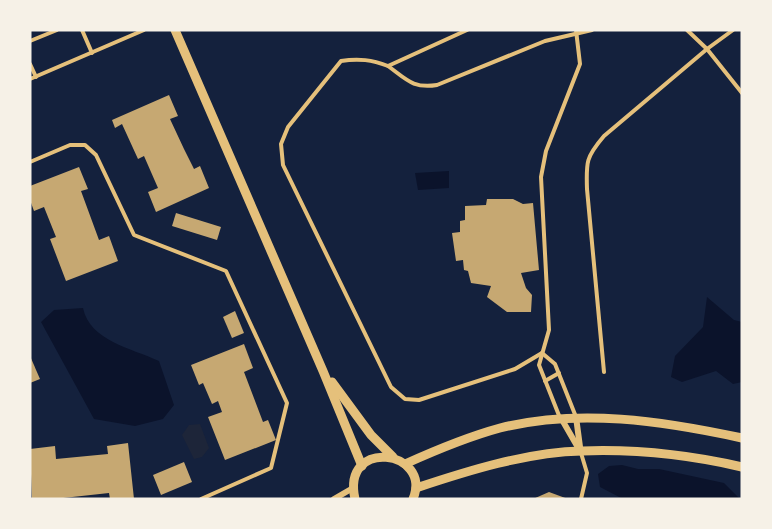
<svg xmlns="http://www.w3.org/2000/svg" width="772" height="529" viewBox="0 0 772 529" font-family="'Exo 2',sans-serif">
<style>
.green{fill:#1d2539}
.water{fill:#0b132b}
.building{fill:#c6a872}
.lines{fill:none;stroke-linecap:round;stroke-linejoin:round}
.service{stroke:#e5c07b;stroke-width:4}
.minor{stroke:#e5c07b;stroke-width:6}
.tertiary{stroke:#e5c07b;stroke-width:9}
</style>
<rect width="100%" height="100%" fill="#14213d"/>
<!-- green -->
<polygon class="green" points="200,424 209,448 202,457 194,459 182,435 189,425"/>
<!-- water -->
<g class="water">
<polygon points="449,171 449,188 418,190 415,173"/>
<polygon points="707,297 734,320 742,322 742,382 733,384 716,371 682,382 671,377 675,356 703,327"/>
<path d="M83,308C90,341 131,348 159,361L174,405L163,419L135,426L94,419L41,322L54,310Z"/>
<polygon points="622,465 638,469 659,469 724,483 740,499 623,499 600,487 598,474 609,466"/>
</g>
<!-- building -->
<g class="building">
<polygon points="169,95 178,116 170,119 184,149 194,169 200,166 209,188 156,212 148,192 158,188 144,156 138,159 122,124 115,128 112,120"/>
<polygon points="79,167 88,189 81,191 99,240 109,236 118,261 66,281 50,239 56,237 44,207 34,211 30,200 30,186"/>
<polygon points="487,199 513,199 523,204 533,203 539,270 521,273 526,288 532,295 531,312 507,312 487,297 491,286 471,283 468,271 464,270 463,260 456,261 452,233 460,232 460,221 465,220 465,206 486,205"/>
<polygon points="176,213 221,227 217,240 172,226"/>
<polygon points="235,311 244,333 232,338 223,317"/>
<polygon points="244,344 253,368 244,372 263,422 268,420 276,440 225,460 208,417 222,412 218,401 212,404 203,383 199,385 191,365"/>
<polygon points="30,356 40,379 30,383"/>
<polygon points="128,443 134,499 110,499 109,493 54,499 32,499 30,449 55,446 56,459 108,454 107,446"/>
<polygon points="184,462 192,482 161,495 153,475"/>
<polygon points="549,492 568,499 533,499"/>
</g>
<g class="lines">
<!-- service -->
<g class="service">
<polyline points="82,30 92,53"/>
<path d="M467,30L388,66C372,60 359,58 341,61L288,127L281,144L283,165L391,387L405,399L419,400L515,369L542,353"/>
<polyline points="687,30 707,49 742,93"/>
<polyline points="30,41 57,30"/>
<polyline points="30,64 36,77"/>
<path d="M388,66C406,79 413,89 437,85L545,41L592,30"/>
<polyline points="30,79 144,30"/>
<polyline points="30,162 70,145 85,145 96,155 134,235 226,271 287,403 271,468 201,499"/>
<polyline points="542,353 555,364 576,417"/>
<path d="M604,372L587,189C586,162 586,157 604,136L707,49L733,30"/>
<polyline points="545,381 559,373"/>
<polyline points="560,418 539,365 549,330 541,177 546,151 580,64 576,30"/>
<polyline points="581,453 587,473 581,499"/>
</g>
<!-- minor -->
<g class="minor">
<polyline points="576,417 580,447"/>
<polyline points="561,418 580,451"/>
<polyline points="334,499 353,488"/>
</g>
<!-- tertiary -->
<g class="tertiary">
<polyline points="175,30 323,371 362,466"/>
<polyline points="332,382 371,435 393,457"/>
<path d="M405,464C436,450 467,437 500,428C579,408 663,421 742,438"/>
<path d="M416,488C467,471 527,452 582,451C636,449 690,455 742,467"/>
<path d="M355,499C341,437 433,450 413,499"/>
</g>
</g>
<!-- border -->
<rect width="772" height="529" fill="none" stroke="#f6f1e7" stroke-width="63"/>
</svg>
